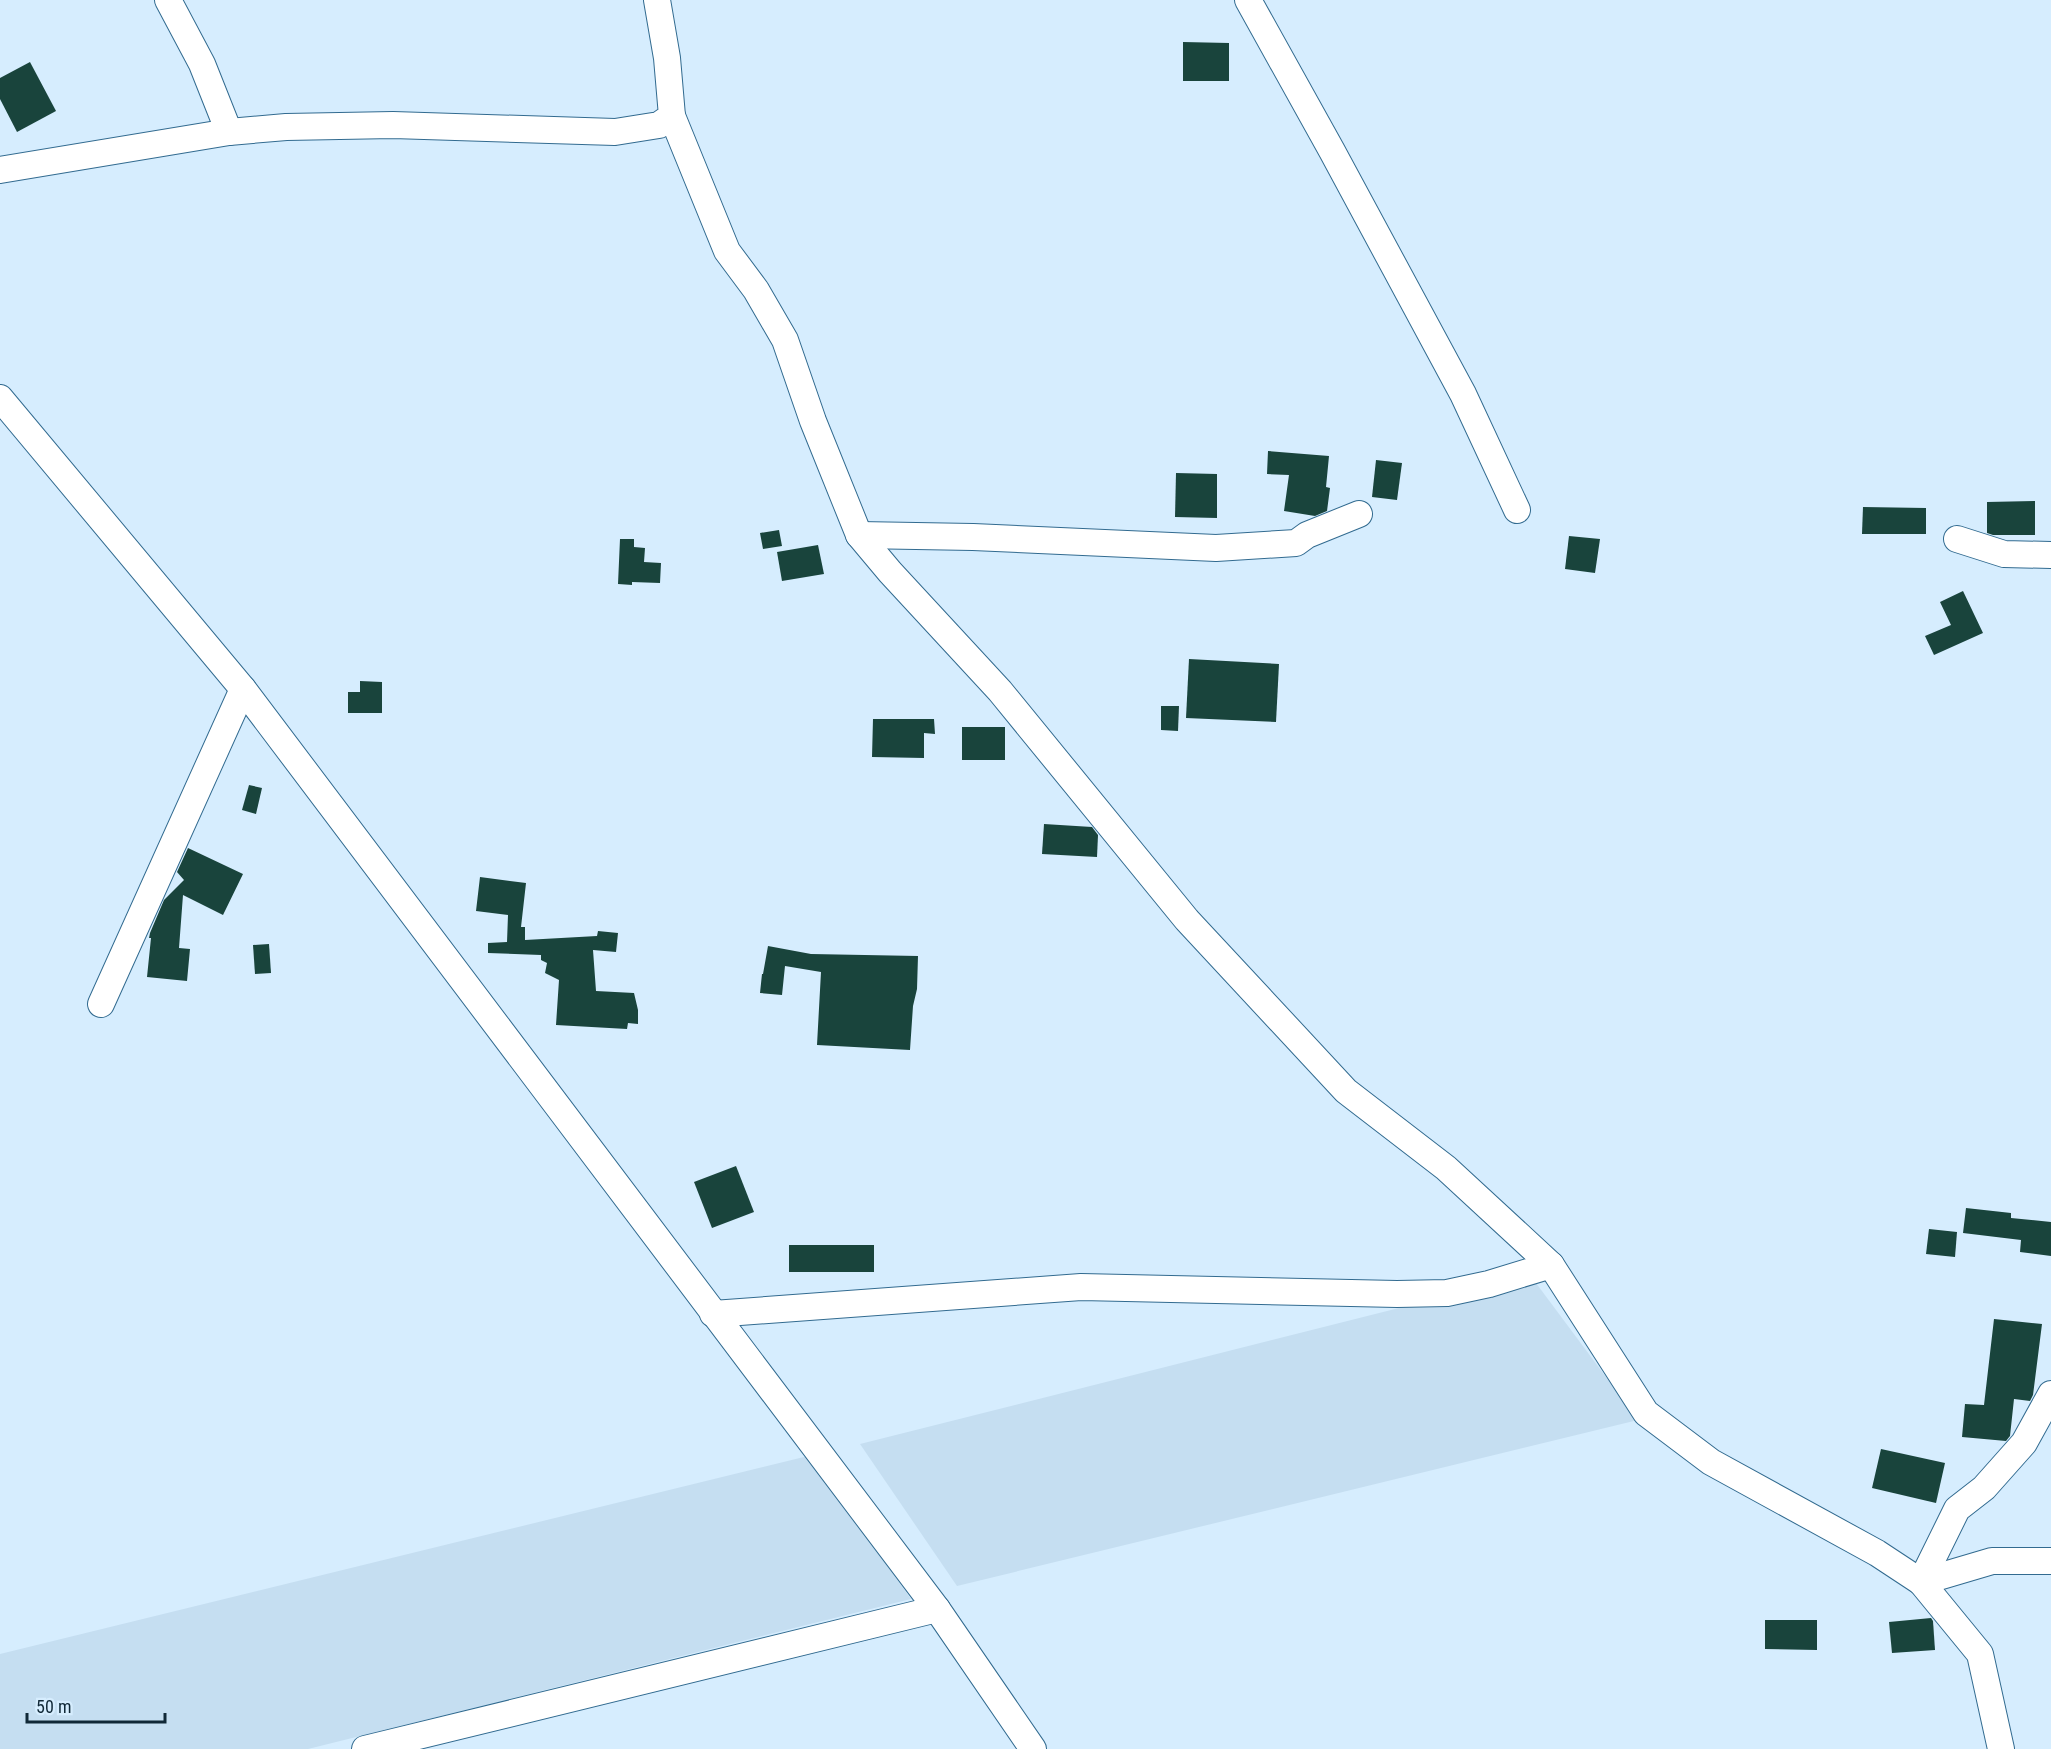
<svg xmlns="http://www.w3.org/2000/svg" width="2051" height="1749" viewBox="0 0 2051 1749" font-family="'Roboto Condensed',sans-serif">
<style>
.built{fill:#c5def1}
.building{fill:#19443c}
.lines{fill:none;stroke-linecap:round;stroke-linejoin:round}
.minor-casing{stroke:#326b90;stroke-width:28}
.minor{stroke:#fff;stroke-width:26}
</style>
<rect width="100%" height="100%" fill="#d6edfe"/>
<!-- built -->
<g class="built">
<polygon points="1530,1275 1638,1420 957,1586 860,1444"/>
<polygon points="808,1456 911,1599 308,1749 0,1749 0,1654"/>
</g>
<!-- building -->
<g class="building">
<polygon points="1183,42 1229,43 1229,81 1183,81"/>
<polygon points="30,62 56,111 17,132 0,99 0,78"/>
<polygon points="1268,451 1329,456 1326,487 1330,488 1327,511 1315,516 1284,511 1289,475 1267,474"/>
<polygon points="1376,460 1402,463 1397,500 1372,497"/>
<polygon points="1176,473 1217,474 1217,518 1175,517"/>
<polygon points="2035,501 2035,535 1993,535 1987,533 1987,502"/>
<polygon points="1863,507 1926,508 1926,534 1862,534"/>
<polygon points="779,530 782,546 763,549 760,533"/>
<polygon points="1569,536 1600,539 1595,573 1565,569"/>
<polygon points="620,539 634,539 634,547 645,548 644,562 661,563 660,583 632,582 632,585 618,584"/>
<polygon points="818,545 824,574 782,581 777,552"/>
<polygon points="1963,591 1983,633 1934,655 1925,636 1951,625 1940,602"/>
<polygon points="1189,659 1279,664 1276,722 1186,718"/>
<polygon points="360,681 382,682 382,713 348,713 348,692 360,692"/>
<polygon points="1161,706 1179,706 1178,731 1161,730"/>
<polygon points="873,719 934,719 935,734 924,733 924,758 872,757"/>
<rect x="962" y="727" width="43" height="33"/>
<polygon points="249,785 262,788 256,814 242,810"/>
<polygon points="1044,824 1092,827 1098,835 1097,857 1042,854"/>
<polygon points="188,848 243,874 223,915 183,895 179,948 190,949 187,981 147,977 151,938 149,938 150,933 164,900 184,880 177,872"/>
<polygon points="480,877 526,883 521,927 525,927 525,940 597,936 598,931 618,933 616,952 593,950 596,991 634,993 638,1010 638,1024 628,1023 627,1029 556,1025 559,980 545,973 547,963 541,960 541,955 488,953 488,943 507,942 508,915 476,911"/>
<polygon points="269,944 271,973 255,974 253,945"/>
<polygon points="768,946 811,954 918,956 917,989 913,1006 910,1050 817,1045 821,972 785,966 782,995 760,993 762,974 763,974"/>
<polygon points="736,1166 754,1212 712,1228 694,1182"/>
<polygon points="1966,1208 2011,1213 2011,1218 2051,1222 2051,1256 2020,1252 2021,1240 1963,1233"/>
<polygon points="1929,1229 1957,1232 1955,1257 1926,1254"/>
<rect x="789" y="1245" width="85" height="27"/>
<polygon points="1994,1319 2042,1324 2033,1395 2030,1401 2014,1399 2010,1436 2006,1441 1962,1437 1965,1404 1984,1405"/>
<polygon points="1881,1449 1945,1463 1936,1503 1872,1488"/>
<polygon points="1931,1618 1933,1621 1935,1650 1892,1653 1889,1622"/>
<polygon points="1765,1620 1817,1620 1817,1650 1765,1649"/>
</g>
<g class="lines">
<!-- minor casing -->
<g class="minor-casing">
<g id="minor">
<polyline points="168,0 202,64 229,132"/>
<polyline points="1248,0 1332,151 1463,394 1517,510"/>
<polyline points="672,116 727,251 756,290 785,340 813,421 859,535 890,572 1000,691 1187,920 1346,1091 1446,1168 1551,1265 1646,1413 1711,1462 1877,1553 1921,1582 1980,1654 2001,1749"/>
<polyline points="0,170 229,132 286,127 393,125 615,132 659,125 672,116 667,58 657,0"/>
<polyline points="0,398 243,689 937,1609 1033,1749"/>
<polyline points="859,535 973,537 1216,548 1296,543 1307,535 1359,514"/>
<polyline points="1957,539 2004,554 2051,555"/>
<polyline points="101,1004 243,689"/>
<polyline points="713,1314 1081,1287 1397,1294 1447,1293 1489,1284 1551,1265"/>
<polyline points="1921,1582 1957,1509 1984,1488 2024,1443 2051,1394"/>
<polyline points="1921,1582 1992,1561 2051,1561"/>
<polyline points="365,1749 937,1609"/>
</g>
</g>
<!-- minor -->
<use href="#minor" class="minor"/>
</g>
<!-- scale -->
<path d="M27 1713v9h138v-9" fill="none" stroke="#102837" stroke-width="3"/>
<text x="36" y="1713" font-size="18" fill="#102837" stroke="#d6edfe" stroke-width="4.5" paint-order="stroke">50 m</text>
</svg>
